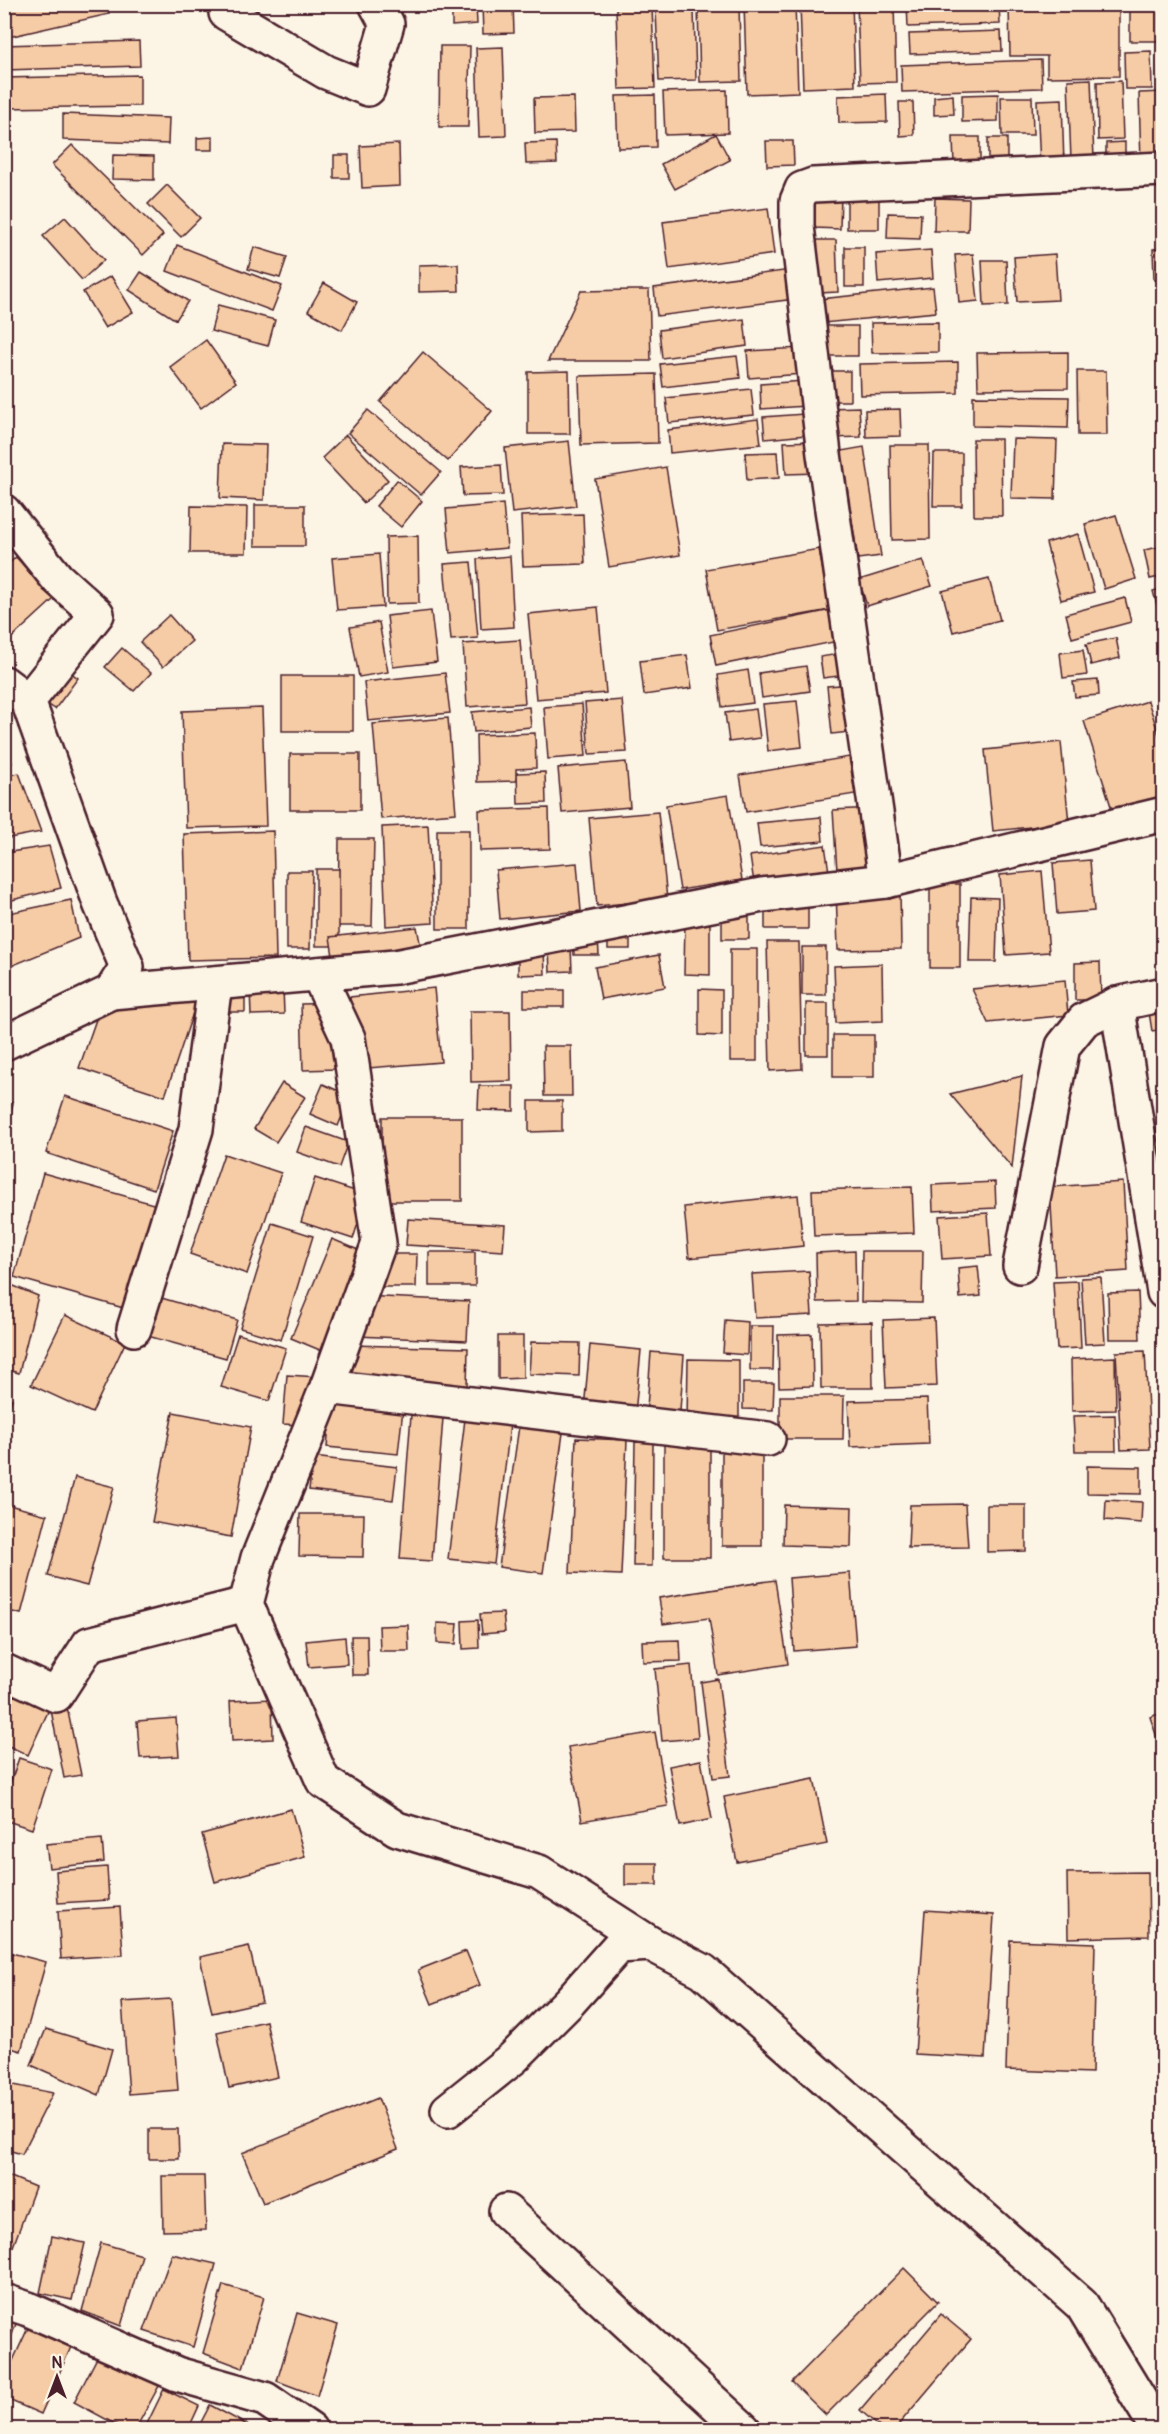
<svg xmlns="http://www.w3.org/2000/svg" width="1168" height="2434" viewBox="0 0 1168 2434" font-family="Pangolin,sans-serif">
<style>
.building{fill:#f5cca5;stroke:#4a1f2b;stroke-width:1.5}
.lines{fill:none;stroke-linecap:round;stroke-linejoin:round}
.minor-casing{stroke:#4a1f2b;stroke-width:38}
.minor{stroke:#fcf5e5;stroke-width:33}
</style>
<rect width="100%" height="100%" fill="#fcf5e5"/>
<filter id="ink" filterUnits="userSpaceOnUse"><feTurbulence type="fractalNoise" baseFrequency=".0167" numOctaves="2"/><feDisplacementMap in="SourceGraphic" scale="12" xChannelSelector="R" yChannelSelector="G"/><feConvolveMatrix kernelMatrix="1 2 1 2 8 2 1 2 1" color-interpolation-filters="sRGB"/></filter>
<g filter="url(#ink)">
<!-- building -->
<g class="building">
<polygon points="4,4 107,4 109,14 4,38"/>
<polygon points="452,4 476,4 477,24 452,26"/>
<polygon points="482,4 513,4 514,33 483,34"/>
<polygon points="744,4 795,4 798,92 747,94"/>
<polygon points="800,4 852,4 855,86 803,88"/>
<polygon points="857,4 894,4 896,82 860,83"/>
<polygon points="907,4 999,4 1000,24 908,27"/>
<polygon points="1009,4 1119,4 1119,76 1047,77 1047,56 1010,56"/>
<rect x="1130" y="4" width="34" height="37"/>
<polygon points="652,6 655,88 619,89 616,8"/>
<polygon points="739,6 741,81 700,82 698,8"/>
<polygon points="694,10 696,80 659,81 656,11"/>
<polygon points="1001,31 1002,51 910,54 909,34"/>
<polygon points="139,41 140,66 4,70 4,45"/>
<polygon points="440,46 470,46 468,127 439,127"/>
<polygon points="503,47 506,136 479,137 476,48"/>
<polygon points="1151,51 1152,89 1125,89 1124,52"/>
<polygon points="1160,54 1164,54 1164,91 1159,91"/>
<polygon points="1041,60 1042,88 902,92 901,65"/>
<polygon points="140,75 140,106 4,108 4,78"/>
<polygon points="1091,79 1094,160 1071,160 1068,80"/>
<polygon points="1121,81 1123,139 1098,140 1097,82"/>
<polygon points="727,90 728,133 665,135 663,92"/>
<polygon points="1164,92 1164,163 1141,164 1139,93"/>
<polygon points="886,94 887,122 839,123 838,96"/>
<polygon points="998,94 998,121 962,122 962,95"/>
<polygon points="655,95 656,147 618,148 616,96"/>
<polygon points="953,95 954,114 934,115 934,97"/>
<polygon points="574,97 575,132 535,133 534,98"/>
<polygon points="1001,97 1032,97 1033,135 1002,135"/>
<polygon points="1062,99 1064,166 1040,167 1037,100"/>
<polygon points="899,102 913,102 914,135 900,136"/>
<polygon points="63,114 169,118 168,144 63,140"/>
<polygon points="716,134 730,160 675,189 661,164"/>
<polygon points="213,137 213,150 197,150 197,138"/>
<polygon points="953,137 980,137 980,166 954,166"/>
<polygon points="988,138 1007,138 1007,162 988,161"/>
<polygon points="766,141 793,141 794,165 767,166"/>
<polygon points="556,142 557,163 526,164 525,143"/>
<polygon points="1125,142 1125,165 1106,165 1106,143"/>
<polygon points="399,144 400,186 362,188 360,146"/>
<polygon points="72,145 163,235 143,255 52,165"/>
<polygon points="113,155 154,156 154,180 112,179"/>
<rect x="334" y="155" width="15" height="23"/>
<polygon points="167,185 200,218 181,237 148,204"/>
<polygon points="816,193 841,194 840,229 814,228"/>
<polygon points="935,198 969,199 968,231 934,231"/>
<rect x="847" y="200" width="32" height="29"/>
<polygon points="768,208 774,254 669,269 663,222"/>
<polygon points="888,213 921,214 920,239 887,238"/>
<polygon points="65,217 104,260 82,280 43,236"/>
<polygon points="817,240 836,240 838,292 819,293"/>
<polygon points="177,245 282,286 272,311 167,271"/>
<polygon points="254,247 287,257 280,278 248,269"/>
<rect x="845" y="247" width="19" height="40"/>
<polygon points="1164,248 1164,280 1154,280 1153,249"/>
<polygon points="931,250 933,278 878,283 876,254"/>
<polygon points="973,254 978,301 959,303 955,255"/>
<polygon points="1055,254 1058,300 1017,302 1014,257"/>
<polygon points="982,260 1006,260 1008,305 984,306"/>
<polygon points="458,264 459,291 419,292 419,265"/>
<polygon points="791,270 795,299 657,316 654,288"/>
<polygon points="141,272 188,301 176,320 129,290"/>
<polygon points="111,276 133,312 105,328 83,292"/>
<polygon points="324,283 357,302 342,330 308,311"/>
<polygon points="933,287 936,312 823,323 820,299"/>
<polygon points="633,290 649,290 651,361 548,361 581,291"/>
<polygon points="218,305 275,320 268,346 211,331"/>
<polygon points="744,319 747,346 662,358 659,330"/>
<polygon points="938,322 938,352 872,353 871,323"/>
<rect x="826" y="326" width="32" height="30"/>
<polygon points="206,340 236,382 201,408 170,367"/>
<polygon points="802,348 803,374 749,378 747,351"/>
<polygon points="423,352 492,411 448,461 380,402"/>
<polygon points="1068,352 1068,388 978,389 977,353"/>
<polygon points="737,356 740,378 663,387 660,364"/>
<polygon points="958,362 958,393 860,395 859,364"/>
<polygon points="569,371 570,434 528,434 528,372"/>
<rect x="827" y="371" width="23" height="30"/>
<polygon points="1077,371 1106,371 1107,435 1078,435"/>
<polygon points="656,374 658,443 581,445 579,376"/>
<polygon points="804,381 806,406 761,409 760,384"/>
<polygon points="751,389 754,415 669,423 666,398"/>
<polygon points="973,396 1069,397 1068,428 973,426"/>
<polygon points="859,407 861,437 830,438 828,408"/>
<polygon points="900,409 901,436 866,437 865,410"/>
<polygon points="368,410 441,472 421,495 348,433"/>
<polygon points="804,414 806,435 765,439 763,417"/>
<polygon points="758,419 761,444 670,453 668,430"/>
<polygon points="346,435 388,480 364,503 322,458"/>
<polygon points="973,439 1001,439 1002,516 974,516"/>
<polygon points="1013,439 1057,440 1055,499 1011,498"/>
<polygon points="569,441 576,506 512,513 505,448"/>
<polygon points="817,441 818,473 786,474 784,442"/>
<polygon points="222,444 266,445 264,500 220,498"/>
<polygon points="890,445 929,445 930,539 892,540"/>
<polygon points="864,447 881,556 858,559 841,451"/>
<polygon points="777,452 779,478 747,480 745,453"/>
<polygon points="934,453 962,453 962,506 933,506"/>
<polygon points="501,465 503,495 463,496 461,467"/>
<polygon points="666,467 680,555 609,567 595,479"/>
<polygon points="397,480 422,501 401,527 376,506"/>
<polygon points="503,504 507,548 450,553 446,509"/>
<rect x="255" y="505" width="50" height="41"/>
<polygon points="191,506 247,507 246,553 190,553"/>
<polygon points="583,514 585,564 523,566 521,516"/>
<polygon points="1116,515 1136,579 1104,589 1085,524"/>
<polygon points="1078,534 1094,592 1061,600 1046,543"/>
<polygon points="418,536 419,603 387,604 386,537"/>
<polygon points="1164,546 1164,576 1150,579 1144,550"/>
<polygon points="819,549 830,610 717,630 706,569"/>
<polygon points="379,554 383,607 337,610 332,558"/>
<polygon points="510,556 514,627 481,629 477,559"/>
<polygon points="16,557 54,599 6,643 4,568"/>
<polygon points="923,560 932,586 867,606 859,580"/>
<polygon points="471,562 478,638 451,640 444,564"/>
<polygon points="989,579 1000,620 953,632 942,591"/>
<polygon points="1164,588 1164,624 1162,624 1153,591"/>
<polygon points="1125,598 1131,622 1072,638 1066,614"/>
<polygon points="598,607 606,693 536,699 528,614"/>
<polygon points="836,609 843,640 716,666 710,635"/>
<polygon points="431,611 437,662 393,667 387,616"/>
<polygon points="169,615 192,641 163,667 140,642"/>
<polygon points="379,622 388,672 359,677 350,627"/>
<polygon points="1116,638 1120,658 1091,665 1086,644"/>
<polygon points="520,640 525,703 467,707 463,644"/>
<polygon points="1164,640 1164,671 1156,642"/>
<polygon points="122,648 151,673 134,691 105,667"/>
<polygon points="1083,650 1087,675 1063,678 1060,653"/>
<polygon points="851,652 854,674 823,678 820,657"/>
<polygon points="687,655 692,688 644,695 640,661"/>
<polygon points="806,666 810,691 762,698 759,673"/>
<polygon points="63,667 78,678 55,709 40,699"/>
<polygon points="748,670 753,703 722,707 718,675"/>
<polygon points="445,673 450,713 368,721 364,682"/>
<rect x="282" y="676" width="71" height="55"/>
<polygon points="1098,680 1099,695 1075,697 1073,682"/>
<polygon points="854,684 859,731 832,734 827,686"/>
<polygon points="622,700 627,752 589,754 585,703"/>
<polygon points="797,701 802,747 768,751 763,704"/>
<polygon points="1148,701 1164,750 1164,803 1115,819 1084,721"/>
<polygon points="582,704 586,756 548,759 544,707"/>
<polygon points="529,707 531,727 474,732 472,712"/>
<polygon points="262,708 266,826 186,828 182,711"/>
<polygon points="756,709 760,738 729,742 725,713"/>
<polygon points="448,718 456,813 381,819 373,724"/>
<polygon points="535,733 536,768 516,769 516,781 477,782 476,735"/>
<polygon points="4,737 12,763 4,764"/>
<polygon points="1061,742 1069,823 993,831 985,750"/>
<rect x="290" y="754" width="70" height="56"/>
<polygon points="849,757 855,794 746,812 740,775"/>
<polygon points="626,762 630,807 562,813 558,768"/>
<polygon points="545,772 546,803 518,804 517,773"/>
<polygon points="19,773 41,832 4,839 4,776"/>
<polygon points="728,795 742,880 680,890 666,805"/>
<polygon points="549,808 550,849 480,851 479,810"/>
<polygon points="875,808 879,869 837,871 833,810"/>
<polygon points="658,812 667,899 597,906 589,818"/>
<polygon points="821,817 823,841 760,847 757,823"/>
<polygon points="428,825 433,923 386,926 382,827"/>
<rect x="437" y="830" width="32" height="99"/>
<polygon points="273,831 276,958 188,960 184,834"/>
<polygon points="339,839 374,839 372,926 338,926"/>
<polygon points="825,845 829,872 754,883 750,856"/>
<polygon points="49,846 61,888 4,902 4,853"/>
<polygon points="1090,860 1094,911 1057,914 1053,863"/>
<polygon points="577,863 581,911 500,919 496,870"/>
<rect x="316" y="869" width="23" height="77"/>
<polygon points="287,871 312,871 310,949 287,949"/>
<polygon points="1042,871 1049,952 1006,955 1000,875"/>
<rect x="930" y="884" width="30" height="84"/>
<polygon points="900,888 901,949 838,950 836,889"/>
<polygon points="971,897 998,898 996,962 969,962"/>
<polygon points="71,900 79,938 4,969 4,914"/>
<rect x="765" y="905" width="43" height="24"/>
<polygon points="722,913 749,914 749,939 722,939"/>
<polygon points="685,919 710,919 710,975 684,974"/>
<polygon points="417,927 423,958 335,969 330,937"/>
<rect x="608" y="931" width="22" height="18"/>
<polygon points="573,936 598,936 599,955 574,955"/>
<polygon points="767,942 799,942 802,1069 770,1071"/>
<rect x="802" y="947" width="24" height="48"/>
<polygon points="571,948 572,971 550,972 549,949"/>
<rect x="730" y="949" width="27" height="112"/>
<polygon points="518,950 544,950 545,974 518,975"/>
<polygon points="659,955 665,987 601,999 595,967"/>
<polygon points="1100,962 1101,1000 1075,1000 1075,963"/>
<polygon points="882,964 883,1021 836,1023 834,966"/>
<polygon points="1065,980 1068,1015 988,1023 972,989"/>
<polygon points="283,987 284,1014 251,1015 250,988"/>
<rect x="225" y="988" width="20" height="24"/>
<polygon points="434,988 441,1062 356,1069 350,997"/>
<polygon points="699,989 722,990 722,1036 699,1035"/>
<rect x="524" y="990" width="40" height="17"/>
<polygon points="199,995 165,1096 79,1068 100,1008"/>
<polygon points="335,1003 337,1069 303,1070 301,1004"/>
<rect x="806" y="1003" width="22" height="52"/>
<polygon points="1164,1009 1164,1029 1152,1031 1149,1012"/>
<polygon points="470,1011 510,1011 511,1081 471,1082"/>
<rect x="833" y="1035" width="41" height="42"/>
<polygon points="543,1046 571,1046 572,1096 544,1096"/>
<polygon points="1022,1076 1012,1168 950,1094"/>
<polygon points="282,1083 305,1097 276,1142 254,1129"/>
<polygon points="323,1084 350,1096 338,1126 310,1114"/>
<polygon points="479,1086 514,1086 514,1111 478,1110"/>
<polygon points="1157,1094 1164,1094 1164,1150"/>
<polygon points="65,1096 173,1131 154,1189 46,1153"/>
<polygon points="4,1101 13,1103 4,1148"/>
<polygon points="529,1101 562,1101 562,1131 529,1132"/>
<rect x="382" y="1117" width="80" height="84"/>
<polygon points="306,1127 348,1142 339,1167 297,1152"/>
<polygon points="224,1154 281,1173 247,1274 190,1254"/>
<polygon points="43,1173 157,1205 127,1309 14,1277"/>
<polygon points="315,1178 367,1195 353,1239 301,1222"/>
<polygon points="995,1182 996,1208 933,1211 932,1185"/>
<polygon points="1123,1182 1128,1271 1055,1276 1050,1187"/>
<polygon points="912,1187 914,1233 814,1236 812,1190"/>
<polygon points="798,1195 803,1246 689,1258 684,1207"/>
<polygon points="988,1213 991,1256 942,1259 939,1216"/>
<polygon points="408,1219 505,1225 503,1251 406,1245"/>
<polygon points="272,1223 313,1236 281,1340 240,1328"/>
<polygon points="332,1239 370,1255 327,1353 291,1338"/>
<polygon points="855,1251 856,1301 817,1302 816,1253"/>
<polygon points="862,1251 923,1251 922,1303 861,1302"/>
<rect x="429" y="1252" width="46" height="34"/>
<polygon points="382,1254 417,1254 416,1287 382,1287"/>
<polygon points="978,1266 981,1296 960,1298 958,1268"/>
<polygon points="809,1271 812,1315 755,1318 752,1274"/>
<polygon points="1101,1277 1105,1343 1085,1344 1081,1278"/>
<polygon points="1078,1281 1081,1348 1057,1349 1053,1282"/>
<polygon points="4,1282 38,1296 19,1373 4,1369"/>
<polygon points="141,1292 237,1320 226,1358 130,1331"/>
<polygon points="1138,1292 1140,1339 1109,1339 1108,1293"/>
<polygon points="361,1296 469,1301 467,1341 357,1336"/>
<polygon points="65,1315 125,1343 92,1413 31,1385"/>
<polygon points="934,1318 937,1386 886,1388 883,1320"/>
<polygon points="725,1320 748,1322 747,1355 723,1353"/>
<polygon points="872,1322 873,1388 821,1388 820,1323"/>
<polygon points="750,1326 774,1326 773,1370 750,1370"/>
<polygon points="238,1334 286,1348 269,1401 221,1387"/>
<polygon points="812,1334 813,1386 779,1387 778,1335"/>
<polygon points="498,1336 523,1336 523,1378 498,1379"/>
<polygon points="531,1342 580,1343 579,1376 529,1374"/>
<polygon points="350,1345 468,1348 467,1387 349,1383"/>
<polygon points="590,1345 641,1350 635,1414 584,1409"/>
<polygon points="1145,1351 1150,1449 1121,1450 1116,1352"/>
<polygon points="651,1352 684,1355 679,1424 646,1422"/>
<polygon points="1115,1357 1116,1410 1072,1411 1071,1359"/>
<polygon points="688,1359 739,1360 739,1421 687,1421"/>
<polygon points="287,1375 318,1377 314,1426 283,1424"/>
<polygon points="743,1383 774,1383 773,1410 743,1409"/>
<polygon points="780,1396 844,1396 843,1439 780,1439"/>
<polygon points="4,1397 12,1399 4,1424"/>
<polygon points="927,1399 929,1444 850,1447 848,1401"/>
<polygon points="331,1402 403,1409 398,1454 327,1447"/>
<polygon points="173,1412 251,1427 231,1537 152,1522"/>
<polygon points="411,1415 443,1418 432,1561 400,1559"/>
<polygon points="1115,1415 1116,1451 1075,1451 1073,1416"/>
<polygon points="465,1419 510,1424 494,1564 448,1559"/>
<polygon points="520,1419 564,1426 543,1573 499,1567"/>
<polygon points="576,1438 627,1440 621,1575 570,1573"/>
<rect x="664" y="1441" width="46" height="117"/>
<polygon points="635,1442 653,1443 652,1566 633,1566"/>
<rect x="722" y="1444" width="40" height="102"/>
<polygon points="313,1457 397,1467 393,1500 309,1490"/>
<polygon points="1087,1466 1141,1467 1141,1494 1087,1493"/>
<polygon points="75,1477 114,1487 87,1586 48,1576"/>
<polygon points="1106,1500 1142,1502 1141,1523 1105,1520"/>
<polygon points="965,1504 968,1547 908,1548 910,1505"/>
<polygon points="9,1505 47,1515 21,1614 4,1610 4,1520"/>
<polygon points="784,1505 852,1507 851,1547 783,1545"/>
<polygon points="987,1505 1026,1505 1026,1551 987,1552"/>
<polygon points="300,1514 364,1514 363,1557 299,1556"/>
<polygon points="850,1573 856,1646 794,1651 789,1578"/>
<polygon points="775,1580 788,1664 718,1675 709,1618 663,1624 659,1598"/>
<polygon points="503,1613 505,1632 482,1634 480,1614"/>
<polygon points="478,1620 479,1648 463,1649 462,1621"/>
<polygon points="437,1623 458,1624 456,1644 437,1643"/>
<polygon points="408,1625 409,1651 380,1651 379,1626"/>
<polygon points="351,1636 367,1636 368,1675 352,1675"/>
<polygon points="345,1637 347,1664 309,1667 306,1641"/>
<polygon points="680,1640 681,1661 643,1662 642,1641"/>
<polygon points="691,1665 698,1738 662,1741 655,1669"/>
<polygon points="718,1679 730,1776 713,1778 701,1682"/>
<polygon points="4,1681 52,1703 28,1755 4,1744"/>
<polygon points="272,1699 273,1739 232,1741 230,1701"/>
<polygon points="67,1707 81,1775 64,1778 51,1710"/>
<polygon points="1164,1712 1164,1745 1160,1746 1150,1717"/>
<polygon points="176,1718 179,1756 140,1758 137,1721"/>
<polygon points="655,1732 668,1806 582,1821 568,1747"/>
<polygon points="19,1758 52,1769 32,1829 4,1820 4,1801"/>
<polygon points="701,1760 712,1819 680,1826 669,1766"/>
<polygon points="814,1779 827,1844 737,1862 724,1797"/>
<polygon points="291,1809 305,1857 215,1882 202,1834"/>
<polygon points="102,1839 104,1862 49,1868 46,1844"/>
<rect x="625" y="1863" width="32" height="22"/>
<polygon points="107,1867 109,1900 58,1903 56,1871"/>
<polygon points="1148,1872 1149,1936 1068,1938 1067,1873"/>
<polygon points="120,1907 123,1955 61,1959 58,1911"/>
<polygon points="925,1910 994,1915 985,2058 915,2054"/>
<polygon points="1010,1940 1095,1943 1092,2073 1006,2070"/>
<polygon points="249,1946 262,2002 212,2013 200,1957"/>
<polygon points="4,1951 46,1962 21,2051 4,2046"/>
<polygon points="466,1951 480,1985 432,2004 418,1970"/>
<polygon points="171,1999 178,2090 129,2094 122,2002"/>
<polygon points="266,2021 278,2077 229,2088 217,2032"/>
<polygon points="46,2029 112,2049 99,2095 31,2065"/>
<polygon points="4,2083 53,2093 22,2154 4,2149"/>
<polygon points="378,2098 398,2149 263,2203 242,2153"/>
<polygon points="149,2129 178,2129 179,2159 149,2159"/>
<polygon points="4,2174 35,2187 4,2271"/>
<polygon points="162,2176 204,2176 206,2230 163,2231"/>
<polygon points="52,2236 85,2243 72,2300 40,2293"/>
<polygon points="101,2243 142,2255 121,2326 82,2311"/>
<polygon points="172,2254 216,2264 193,2347 144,2331"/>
<polygon points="904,2268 938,2302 826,2415 792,2382"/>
<polygon points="223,2285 264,2297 243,2368 203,2353"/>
<polygon points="297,2313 338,2325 317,2396 277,2381"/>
<polygon points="941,2314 971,2339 894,2430 883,2430 860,2410"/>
<polygon points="4,2315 17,2321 4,2357"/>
<polygon points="28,2328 71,2347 41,2414 4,2398 4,2380"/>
<polygon points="100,2352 160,2384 135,2430 126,2430 74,2402"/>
<polygon points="164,2389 199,2406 188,2430 144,2430"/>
<polygon points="210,2405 253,2428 197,2430"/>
</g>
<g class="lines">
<!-- minor casing -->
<g class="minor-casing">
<g id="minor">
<polyline points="227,4 226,13 326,72 368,89 387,24 376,4"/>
<polyline points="4,512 57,578 97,614 28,701"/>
<polyline points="4,683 28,701 100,903 127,967 111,992 4,1043"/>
<polyline points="886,881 1164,814"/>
<polyline points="111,992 395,967 762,895 886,881 824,454 797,226 797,201 802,189 813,185 1164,169"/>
<polyline points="1117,1004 1164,1292"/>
<polyline points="1020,1266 1063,1046 1084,1020 1117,1004 1164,994"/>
<polyline points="134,1329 196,1129 215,983"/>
<polyline points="327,1387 768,1439"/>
<polyline points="246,1604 323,1781 397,1829 539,1872 651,1944"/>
<polyline points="4,1671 56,1695 89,1644 246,1604 258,1558 327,1387 379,1243 348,1038 318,974"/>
<polyline points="448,2110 513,2058 569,2002 619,1946 651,1944 703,1971 1082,2305 1149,2415 1162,2430"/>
<polyline points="506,2211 744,2430"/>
<polyline points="4,2301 28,2309 177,2374 265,2399 310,2430"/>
</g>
</g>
<!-- minor -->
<use href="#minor" class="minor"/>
</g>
</g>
<!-- margin -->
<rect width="1168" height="2434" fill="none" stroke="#fcf5e5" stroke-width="24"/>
<rect x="12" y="12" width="1144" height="2410" fill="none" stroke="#4a1f2b" stroke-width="2" filter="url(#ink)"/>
<!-- north arrow -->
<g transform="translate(57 2377)" stroke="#fcf5e5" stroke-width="4.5" paint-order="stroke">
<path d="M0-4.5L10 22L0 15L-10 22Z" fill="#4a1f2b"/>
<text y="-9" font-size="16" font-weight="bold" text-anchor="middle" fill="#4a1f2b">N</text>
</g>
</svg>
